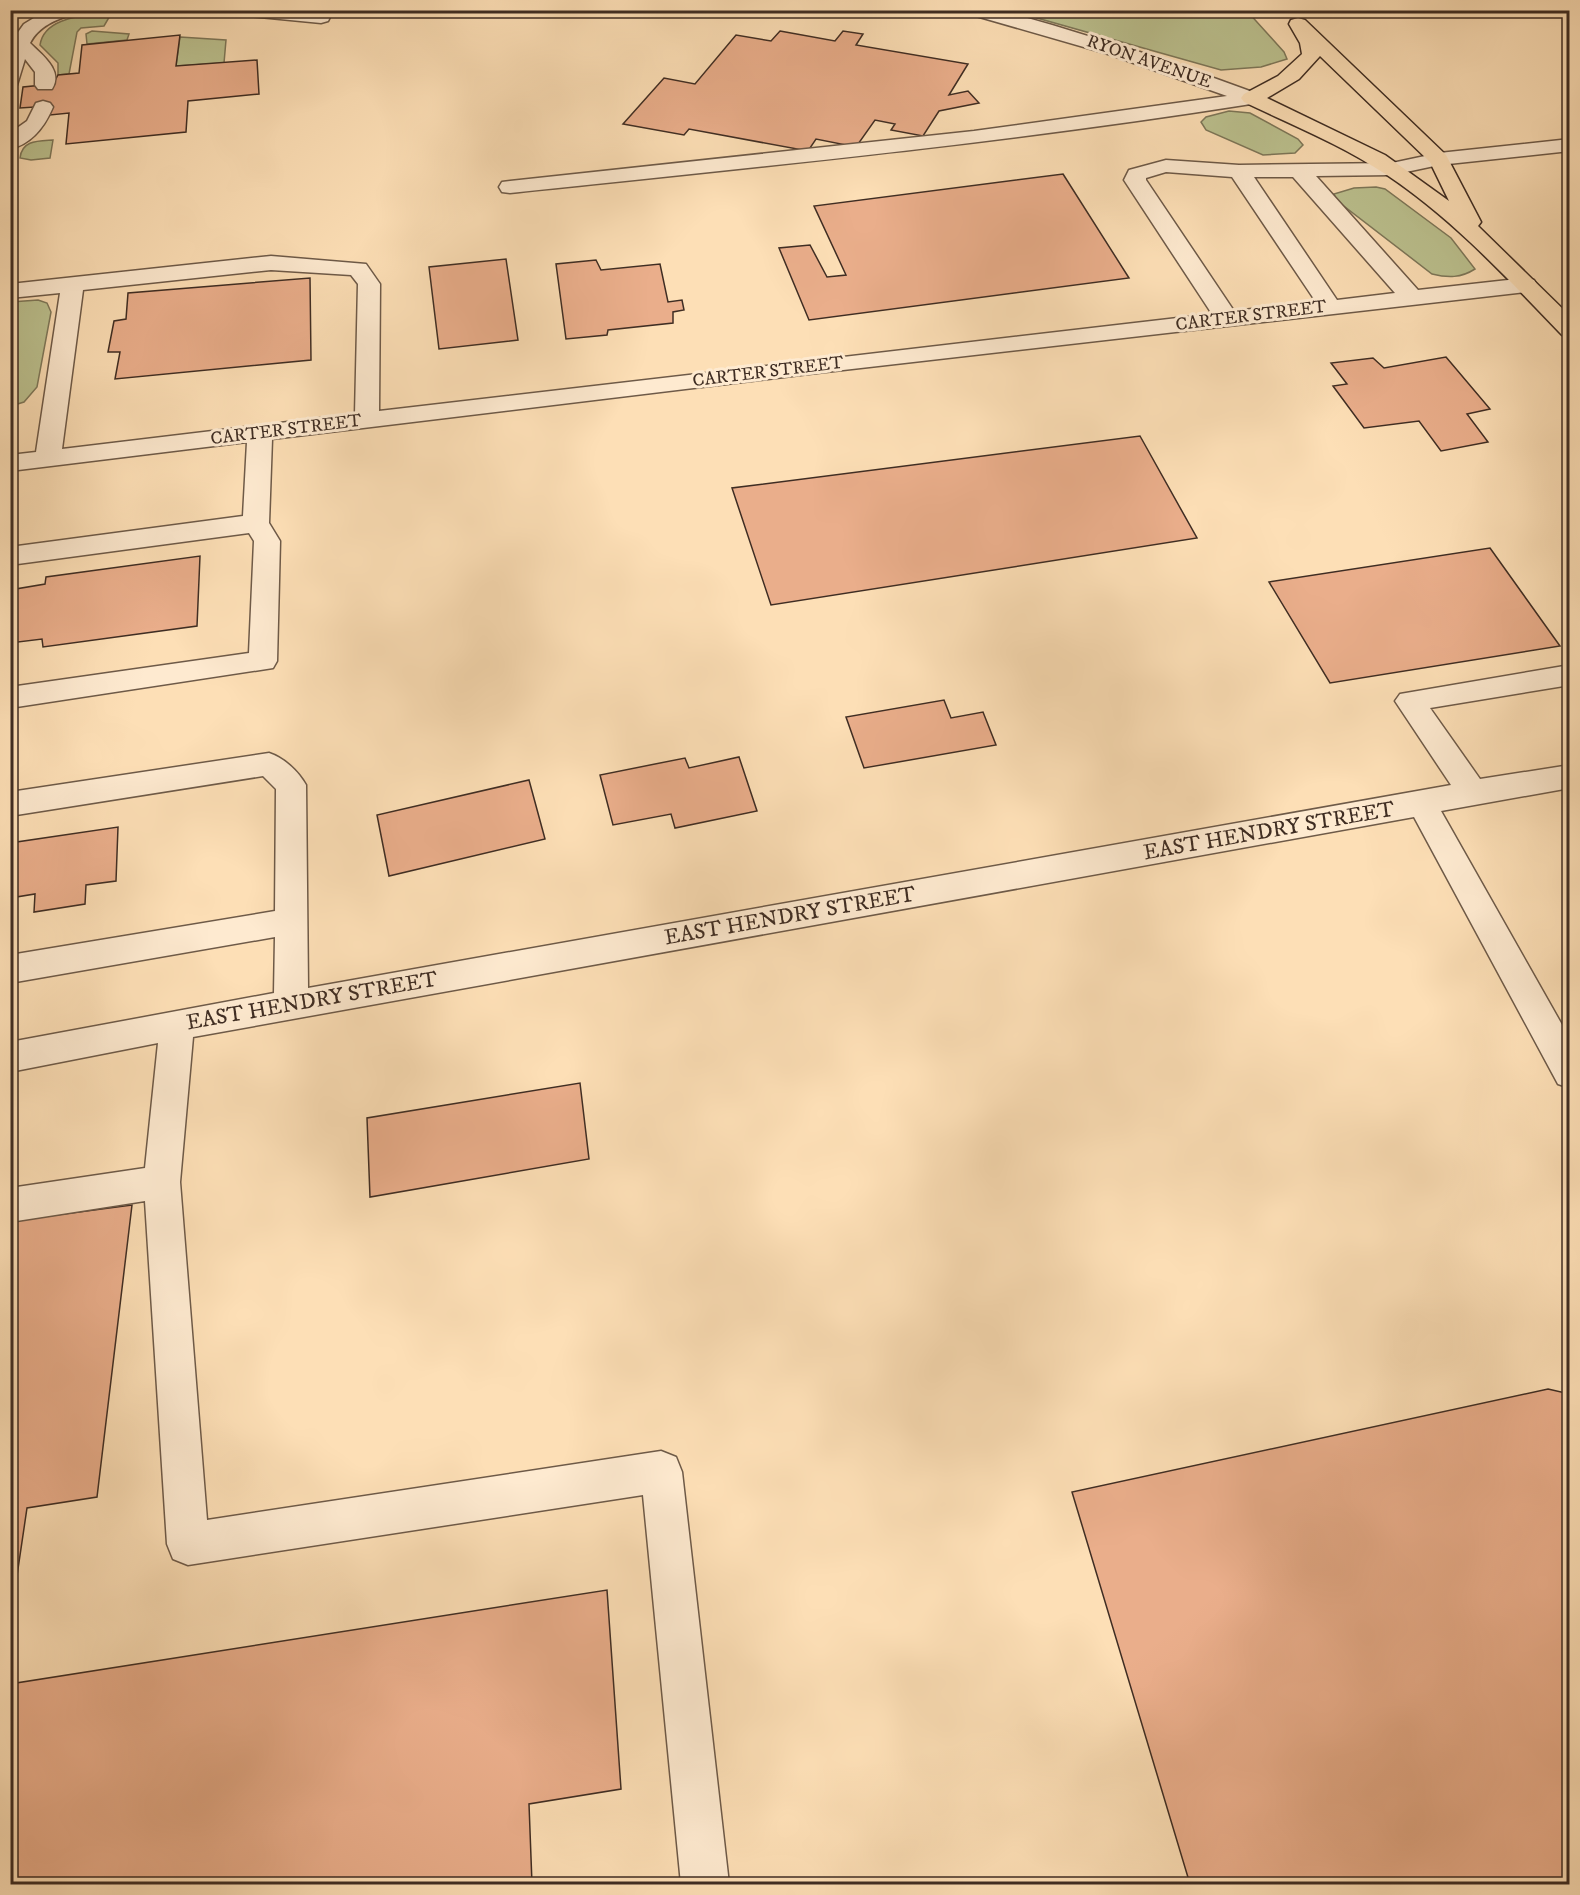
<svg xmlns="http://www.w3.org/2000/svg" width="1580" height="1895" viewBox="0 0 1580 1895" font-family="'IM FELL DW Pica',serif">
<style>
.green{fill:#bcc290;stroke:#7e785a;stroke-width:1.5}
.building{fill:#eaae8b;stroke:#3f2d23;stroke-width:1.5}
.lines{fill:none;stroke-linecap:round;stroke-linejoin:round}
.minor-casing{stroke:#6e5a48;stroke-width:3}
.major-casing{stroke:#3f2d23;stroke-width:3}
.minor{fill:#feead0;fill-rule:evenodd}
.major{fill:#fddfb6;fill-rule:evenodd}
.labels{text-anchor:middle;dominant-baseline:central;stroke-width:6;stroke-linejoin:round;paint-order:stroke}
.far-street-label{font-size:18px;fill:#3f2d23;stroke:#feead0}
.street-label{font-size:22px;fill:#3f2d23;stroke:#feead0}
</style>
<rect width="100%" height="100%" fill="#fddfb6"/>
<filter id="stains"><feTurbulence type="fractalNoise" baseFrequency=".00333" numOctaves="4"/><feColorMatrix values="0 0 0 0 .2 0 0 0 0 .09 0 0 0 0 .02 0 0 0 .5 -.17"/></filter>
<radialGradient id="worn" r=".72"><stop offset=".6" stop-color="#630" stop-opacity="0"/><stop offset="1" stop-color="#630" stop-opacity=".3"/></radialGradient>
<!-- green -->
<g class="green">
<polygon points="1012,11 1247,11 1284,52 1287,59 1261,67 1221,70"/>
<path d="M103,13L111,14L104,26L81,28L77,32L69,74L58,75V63L40,45C44,18 81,16 103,13Z"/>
<polygon points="92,31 129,34 127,40 87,44 86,34"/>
<polygon points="180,37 226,40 224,63 176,66"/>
<polygon points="1229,111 1250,113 1298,139 1303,145 1295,153 1263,155 1206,130 1201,122 1206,117"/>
<path d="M53,140L50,158L31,160L20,158C22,140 38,141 53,140Z"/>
<path d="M1376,187L1385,189L1451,238L1475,269C1461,278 1448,278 1432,274L1336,200L1334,194L1354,188Z"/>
<polygon points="38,300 47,303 51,312 37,387 24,402 11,406 11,302"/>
</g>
<!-- building -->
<g class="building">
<polygon points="780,31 835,41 843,31 863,34 856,45 968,64 949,95 968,91 979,103 939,111 923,136 891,130 895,124 875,120 856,147 816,139 808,151 689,129 684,135 623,124 664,78 695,84 736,35 771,41"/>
<polygon points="180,35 176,66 257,60 259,94 188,101 186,132 66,144 69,113 50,115 50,106 20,108 23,87 53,84 58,75 79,73 82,45"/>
<polygon points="1063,174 1129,278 809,320 779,248 810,245 827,277 846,275 814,206"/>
<polygon points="506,259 518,340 439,349 429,267"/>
<polygon points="596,260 601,270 660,264 668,302 682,300 684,310 673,312 673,323 608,330 607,335 566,339 556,264"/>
<polygon points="310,278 311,360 115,379 120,352 108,352 114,321 126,319 128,293"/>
<polygon points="1446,357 1490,409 1467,414 1488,442 1441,451 1419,421 1364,428 1333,386 1347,384 1331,363 1373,358 1384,368"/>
<polygon points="1140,436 1197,538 771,605 732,488"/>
<polygon points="1490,548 1560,646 1330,683 1269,582"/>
<polygon points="200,556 197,626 43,647 42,639 10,643 10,590 45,584 46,577"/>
<polygon points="944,700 951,718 983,712 996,745 864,768 846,717"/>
<polygon points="739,757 757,811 675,828 671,814 613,825 600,775 685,758 689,768"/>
<polygon points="529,780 545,839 389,876 377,815"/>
<polygon points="118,827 116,881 86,885 85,904 34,912 35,894 10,898 10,843"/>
<polygon points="580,1083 589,1159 370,1197 367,1118"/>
<polygon points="132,1205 97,1497 27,1508 10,1623 10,1221"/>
<polygon points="1548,1389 1570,1394 1570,1884 1190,1884 1072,1492"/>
<polygon points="607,1590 621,1789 529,1804 532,1884 10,1884 10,1684"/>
</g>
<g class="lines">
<!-- minor casing -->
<g class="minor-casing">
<g id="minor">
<path d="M75,10L73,14C55,20 39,26 30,43C42,55 64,71 52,89H38L35,85V72L25,59L17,85L10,87L11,42L24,24L47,10Z"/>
<polygon points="239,10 311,10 328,13 330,17 328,21 321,23 248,16 241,14"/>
<path d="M967,10H999L1052,25L1156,57L1258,94L1261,98L1258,102L1251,104C1005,143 758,167 510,193L502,192L499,187L502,182L510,181L974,131L1227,96L1108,54L969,14Z"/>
<path d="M43,101L50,103L53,107C45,126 32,144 10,149V133L27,121L36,103Z"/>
<path d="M1570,139V151L1439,165L1392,175L1316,176L1418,290L1526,278L1534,280L1537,285L1534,290L1526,292L817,373L272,439L269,523L280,541L277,661L273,668L10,708V687L249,653L254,541L249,533L10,565V547L243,516L247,442L10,471V455L36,452L60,293L10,298V284L271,256L366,264L380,284L379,411L1212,314L1124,180L1129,170L1166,160L1239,165L1392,163L1439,153ZM1166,172L1232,177L1316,302L1234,311L1146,180V178ZM1254,177H1293L1395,293L1337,300ZM271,270L351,275L358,284L355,414L62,449L83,290Z"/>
<path d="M1570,665V685L1430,708L1480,779L1570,765V788L1441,811L1570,1039V1088L1558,1084L1414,817L193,1037L180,1182L207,1520L661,1451L676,1457L682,1472L729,1884H681L643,1495L188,1565L173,1559L167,1544L145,1201L10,1222V1188L145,1168L158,1043L10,1072V1042L274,993L275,937L10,983V955L275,911L276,789L263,776L10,816V792L269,753C284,758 298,771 306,785L308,988L1451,785L1395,701L1400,694Z"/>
</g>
</g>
<!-- major casing -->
<g class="major-casing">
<path id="major" d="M1298,18L1305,20L1446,155L1481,222L1478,226L1570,316V337L1562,335C1507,278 1453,219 1387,175C1342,145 1292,125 1244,102L1241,98L1244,94L1278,76L1302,54L1300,43L1289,24L1291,20ZM1320,56L1430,162L1449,201L1385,155L1267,98L1299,79Z"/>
</g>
<!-- minor -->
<use href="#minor" class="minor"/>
<!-- major -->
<use href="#major" class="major"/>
</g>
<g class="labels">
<!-- far-street labels -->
<g class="far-street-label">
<text transform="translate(1149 62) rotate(19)">RYON AVENUE</text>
<text transform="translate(1251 316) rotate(-7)">CARTER STREET</text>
<text transform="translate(768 372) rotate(-7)">CARTER STREET</text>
<text transform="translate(286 430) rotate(-7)">CARTER STREET</text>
</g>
<!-- street labels -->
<g class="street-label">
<text transform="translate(1269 831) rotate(-10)">EAST HENDRY STREET</text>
<text transform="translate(790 916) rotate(-10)">EAST HENDRY STREET</text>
<text transform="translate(312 1001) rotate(-10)">EAST HENDRY STREET</text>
</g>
</g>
<!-- margin -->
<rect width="1580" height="1895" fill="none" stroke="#fddfb6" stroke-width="36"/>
<rect x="12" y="12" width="1556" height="1871" fill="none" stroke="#3f2d23" stroke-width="3"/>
<rect x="18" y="18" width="1544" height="1859" fill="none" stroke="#3f2d23" stroke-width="1.5"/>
<rect width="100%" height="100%" filter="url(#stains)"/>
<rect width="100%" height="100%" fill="url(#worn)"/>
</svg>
